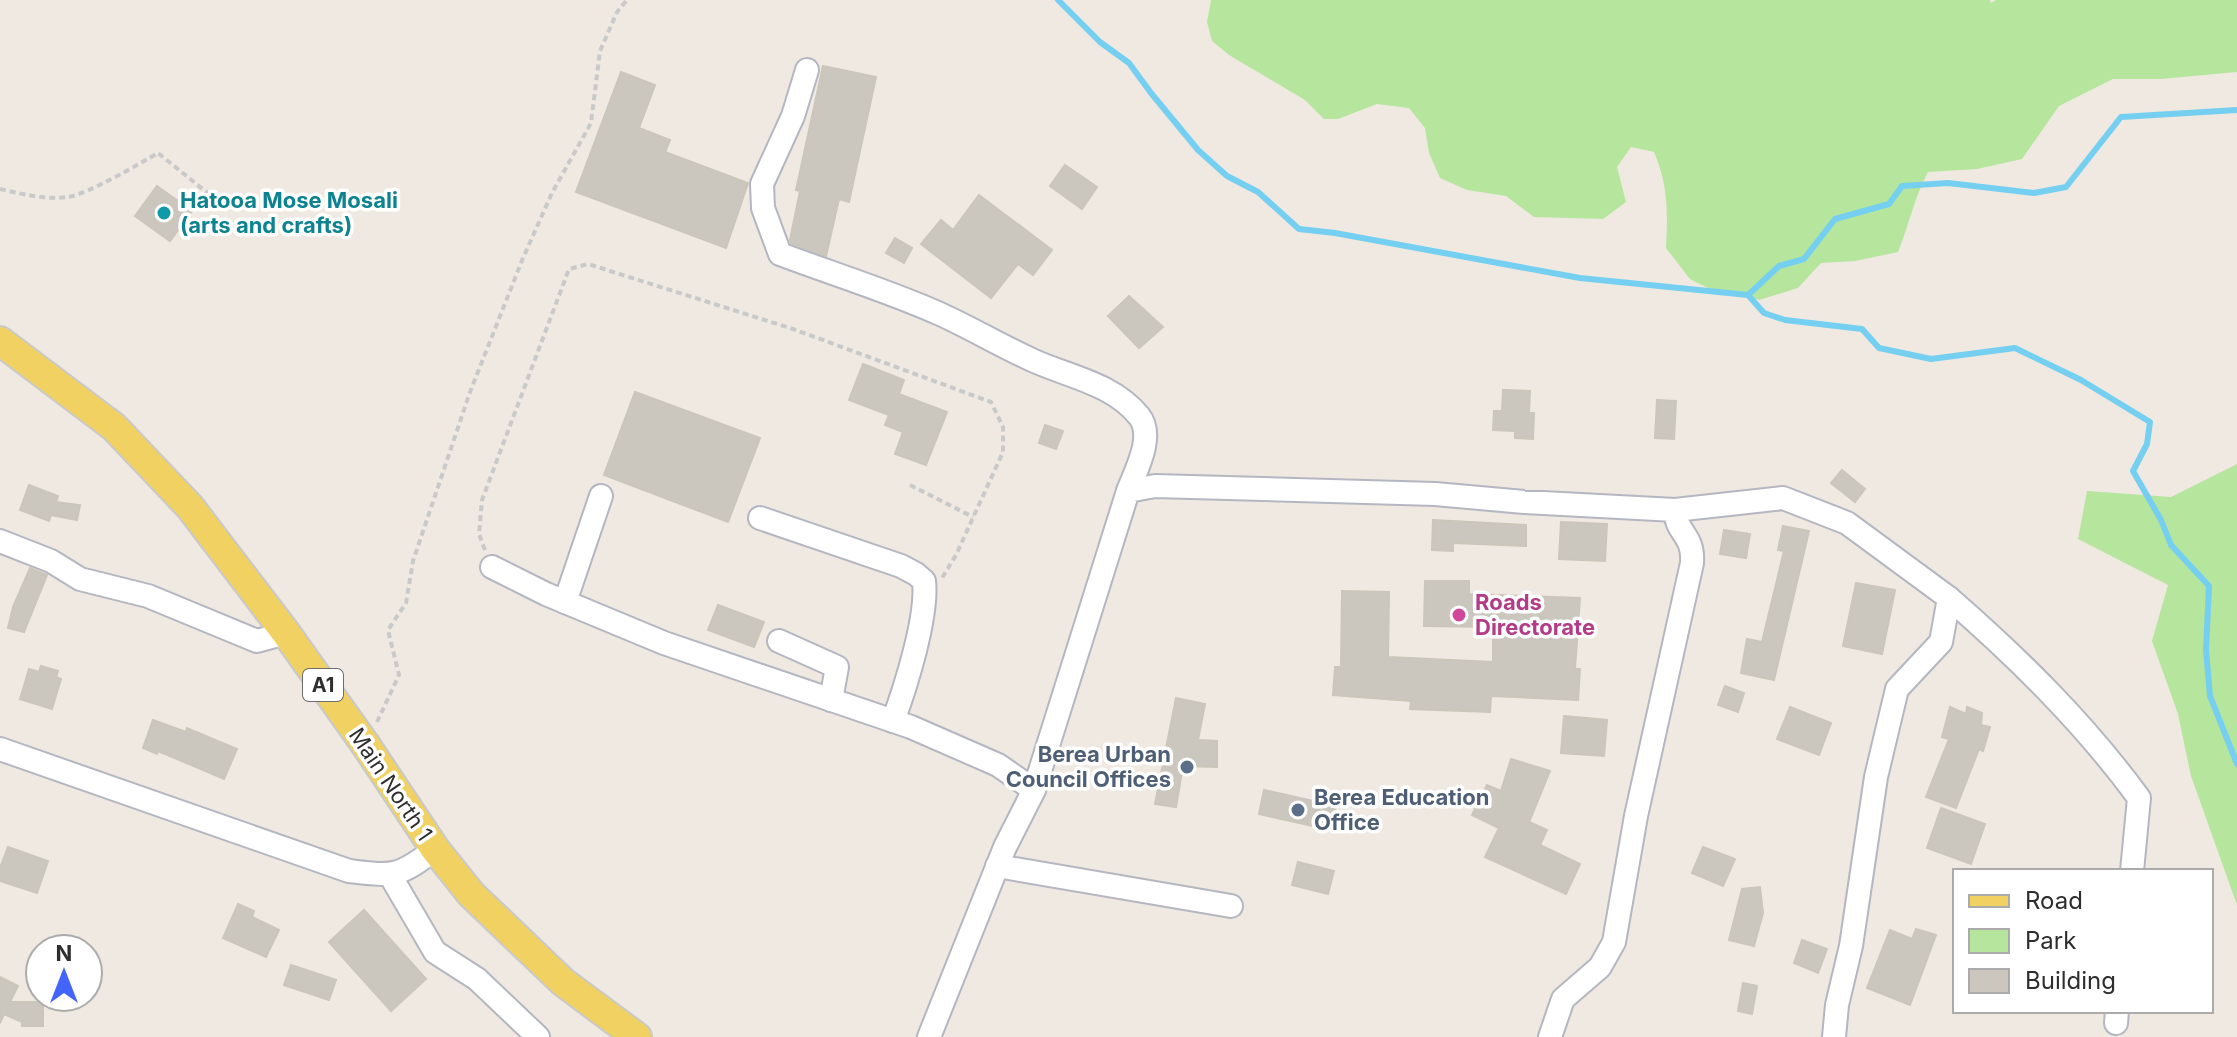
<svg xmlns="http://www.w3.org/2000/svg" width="2237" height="1037" viewBox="0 0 2237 1037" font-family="Inter,sans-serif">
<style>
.green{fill:#b6e59e}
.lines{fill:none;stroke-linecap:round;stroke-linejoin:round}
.stream{stroke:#75cff0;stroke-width:6}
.building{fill:#cbc7bf;stroke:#cbc5ba;stroke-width:2}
.minor-casing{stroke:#b4b7c1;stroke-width:26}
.major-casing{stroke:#c9c9c9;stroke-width:32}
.path{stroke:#c9c9c9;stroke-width:4;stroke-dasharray:6 4;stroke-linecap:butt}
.minor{stroke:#fff;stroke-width:22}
.major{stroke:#f2d163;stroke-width:28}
.culture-dot{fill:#0f9aa8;stroke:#fff;stroke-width:3}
.hotel-dot{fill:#d1479c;stroke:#fff;stroke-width:3}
.service-dot{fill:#5c6f8a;stroke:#fff;stroke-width:3}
.labels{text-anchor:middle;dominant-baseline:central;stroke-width:7;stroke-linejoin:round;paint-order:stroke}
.shield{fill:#fff;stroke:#6d6d6d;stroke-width:2}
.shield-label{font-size:20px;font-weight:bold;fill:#2e2e2e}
.culture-label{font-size:22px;font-weight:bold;fill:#0d838f;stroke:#fff;text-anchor:start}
.hotel-label{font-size:22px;font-weight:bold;fill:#b23c85;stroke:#fff;text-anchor:start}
.service-label{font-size:22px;font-weight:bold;fill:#4e5e75;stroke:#fff;text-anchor:end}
.street-label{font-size:22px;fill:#2e2e2e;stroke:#fff}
</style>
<rect width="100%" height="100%" fill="#efe9e1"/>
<!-- green -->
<g class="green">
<path d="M1211,0H1990L1991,3L1996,0H2237V72L2161,79H2113L2059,106L2022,159L1977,169L1928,172C1914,198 1909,225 1898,252L1855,261L1821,263L1798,288L1759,300L1734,291L1712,290L1690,279L1666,248C1668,214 1668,184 1654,152L1631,147L1617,167L1626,202L1603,219L1534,217L1506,196L1467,190L1440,178L1429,153L1425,128L1409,108L1377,104L1338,119H1324L1305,100L1229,55L1212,41L1207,22Z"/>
<polygon points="2237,464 2237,905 2191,776 2178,714 2152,641 2168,585 2078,539 2087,491 2171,497"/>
</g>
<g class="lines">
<!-- stream -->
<g class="stream">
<polyline points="1058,0 1100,42 1129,63 1151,93 1198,150 1227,176 1258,192 1299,229 1335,233 1580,278 1748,295 1779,266 1804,259 1835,219 1889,204 1902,186 1948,183 2034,193 2066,187 2121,117 2237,110"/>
<polyline points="1748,295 1764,313 1785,320 1862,329 1879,348 1931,359 2015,348 2081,380 2150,422 2147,444 2133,471 2161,520 2171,545 2209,586 2206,650 2210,696 2237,764"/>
</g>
</g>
<!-- building -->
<g class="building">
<polygon points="823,66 876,77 849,202 839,199 826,256 791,243 790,240 800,191 796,190"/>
<polygon points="621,72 655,85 639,128 670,140 665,152 748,183 726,248 576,192"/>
<polygon points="1065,165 1097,187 1082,209 1050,186"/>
<polygon points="157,186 192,211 170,241 135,216"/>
<polygon points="979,195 1052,250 1033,275 1018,264 991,298 921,244 941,220 953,230"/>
<polygon points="895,238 912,248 904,263 886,253"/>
<polygon points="1129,296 1163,327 1139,348 1108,316"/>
<polygon points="863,364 904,380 899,394 947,412 926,465 895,454 903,432 885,425 889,415 849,400"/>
<polygon points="1503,390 1530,391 1529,413 1534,413 1533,439 1515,438 1515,431 1493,430 1494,411 1502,411"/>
<polygon points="635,392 760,438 728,522 604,475"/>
<polygon points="1657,400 1676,401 1674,439 1655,438"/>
<polygon points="1045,425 1063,431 1056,449 1039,443"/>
<polygon points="1842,470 1865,489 1855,502 1831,483"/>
<polygon points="29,485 58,496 56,502 80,505 77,520 51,515 49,521 20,510"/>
<polygon points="1433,520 1526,525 1526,546 1453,543 1453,551 1432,550"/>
<polygon points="1561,522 1607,524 1605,561 1559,559"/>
<polygon points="1783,526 1809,531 1774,680 1741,673 1747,639 1762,642 1784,551 1778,550"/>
<polygon points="1724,530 1750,534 1746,558 1720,554"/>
<polygon points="30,568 47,575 24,632 8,628 13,607"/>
<polygon points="1425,581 1469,581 1469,594 1580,598 1575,669 1580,669 1578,700 1491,696 1490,712 1410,709 1411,701 1333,695 1335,667 1341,667 1342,591 1389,592 1388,657 1493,662 1493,627 1424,626"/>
<polygon points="1856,583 1895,590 1882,654 1843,646"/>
<polygon points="718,605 764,622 754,647 708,630"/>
<polygon points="41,666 58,671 56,677 61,679 52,709 20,699 29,669 39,672"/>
<polygon points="1725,686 1744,693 1738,712 1718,705"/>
<polygon points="1176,698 1205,704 1198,740 1217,741 1217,767 1183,766 1176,807 1155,804"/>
<polygon points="1790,707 1831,723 1819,755 1777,739"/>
<polygon points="1950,707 1966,714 1967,707 1982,713 1981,725 1990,727 1983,751 1979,749 1956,808 1926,797 1949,739 1942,737"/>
<polygon points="1564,716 1607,720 1604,756 1561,753"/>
<polygon points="153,720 186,732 187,728 237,749 224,779 158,751 157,754 143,748"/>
<polygon points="1511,759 1550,771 1529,822 1547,830 1540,845 1580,864 1566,894 1485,857 1499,828 1472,815 1487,785 1501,791"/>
<polygon points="1264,790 1336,806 1331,830 1259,814"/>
<polygon points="1941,808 1985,824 1971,864 1927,848"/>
<polygon points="8,847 48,861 37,893 0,881 0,868"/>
<polygon points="1703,847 1735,859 1723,886 1692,873"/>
<polygon points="1298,862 1334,871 1328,894 1292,885"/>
<polygon points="1760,887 1763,913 1754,946 1729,940 1742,889"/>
<polygon points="238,904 254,911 252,917 279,930 266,957 223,938"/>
<polygon points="364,910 426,979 391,1011 329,942"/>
<polygon points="1916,929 1936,935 1910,1005 1867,988 1890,930 1912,939"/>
<polygon points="1802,940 1827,949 1818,973 1794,963"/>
<polygon points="291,965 336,980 329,1000 284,985"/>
<polygon points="0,977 18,986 10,1002 43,1002 43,1026 22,1026 22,1022 4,1014 0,1023"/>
<polygon points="1743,983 1757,986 1752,1014 1738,1011"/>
</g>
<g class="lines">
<!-- minor casing -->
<g class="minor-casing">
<g id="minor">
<path d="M807,70L793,116L762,184L763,208L780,254C833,274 889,291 940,314C971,328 1001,346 1032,360C1069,377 1112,383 1139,416C1155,436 1136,470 1128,491"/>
<polyline points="1675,510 1783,498 1847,523 1949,598"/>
<path d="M760,518L901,566L916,574L924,581C928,616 906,686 893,721"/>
<polyline points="0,541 51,561 80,579 148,596 257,641 286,633"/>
<polyline points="492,567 546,594 664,643 911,727 998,765 1034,790"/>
<polyline points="565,602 601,496"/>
<polyline points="779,641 837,667 831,700"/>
<path d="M0,749L349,871C393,876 398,878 435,849"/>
<polyline points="997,866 1231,906"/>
<polyline points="390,875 435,952 477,979 538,1037"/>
<polyline points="2116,1023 2117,1011"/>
<path d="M929,1037L1005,847L1034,790L1128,491L1155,486L1435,494L1524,502L1675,510C1676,534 1694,534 1692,563L1636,816L1614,942L1600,967L1563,999L1550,1037"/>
<path d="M1834,1037L1837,1005L1851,946L1876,777L1897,689L1941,642L1949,598C2019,659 2084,723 2139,798L2132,871"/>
</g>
</g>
<!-- major casing -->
<g class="major-casing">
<polyline id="major" points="0,341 114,427 190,507 286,633 365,744 435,849 471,894 563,982 637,1037"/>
</g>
<!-- path -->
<g class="path">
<path d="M0,189C22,194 45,200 68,197C88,194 139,164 158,153L215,199L201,209"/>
<polyline points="910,485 973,517"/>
<polyline points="485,550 479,534 482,500 569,269 588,264 793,329 991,402 1003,427 1003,452 956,555 942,578"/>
<polyline points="377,722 399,675 388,630 406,603 413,561 470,392 523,258 552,193 591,123 600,51 617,12 627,0"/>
</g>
<!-- minor -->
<use href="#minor" class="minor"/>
<!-- major -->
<use href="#major" class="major"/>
</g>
<!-- markers -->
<circle class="culture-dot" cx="164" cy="213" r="8"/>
<circle class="hotel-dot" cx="1459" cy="615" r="8"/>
<g class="service-dot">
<circle cx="1187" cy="767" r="8"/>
<circle cx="1298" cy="810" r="8"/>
</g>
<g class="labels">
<!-- shield labels -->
<rect class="shield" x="303" y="669" width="40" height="32" rx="6"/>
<g class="shield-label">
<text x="323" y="685">A1</text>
</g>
<!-- culture labels -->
<g class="culture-label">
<text x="180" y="200">Hatooa Mose Mosali<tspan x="180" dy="25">(arts and crafts)</tspan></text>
</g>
<!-- hotel labels -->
<g class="hotel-label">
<text x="1475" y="602">Roads<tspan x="1475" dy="25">Directorate</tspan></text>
</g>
<!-- service labels -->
<g class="service-label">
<text x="1171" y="754">Berea Urban<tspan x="1171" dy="25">Council Offices</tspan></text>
<text x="1314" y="797" text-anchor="start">Berea Education<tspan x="1314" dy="25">Office</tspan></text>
</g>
<!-- street labels -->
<g class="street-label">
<text transform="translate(391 784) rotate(56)">Main North 1</text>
</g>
</g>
<!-- legend -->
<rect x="1953" y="869" width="260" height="144" fill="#ffffff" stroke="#ababab" stroke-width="2"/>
<rect x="1969" y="895" width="40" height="12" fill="#f2d163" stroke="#ababab" stroke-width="2"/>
<text x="2025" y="909" font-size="24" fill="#2e2e2e">Road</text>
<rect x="1969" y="929" width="40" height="24" fill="#b6e59e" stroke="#ababab" stroke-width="2"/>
<text x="2025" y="949" font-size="24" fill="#2e2e2e">Park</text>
<rect x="1969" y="969" width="40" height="24" fill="#cbc7bf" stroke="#ababab" stroke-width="2"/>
<text x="2025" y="989" font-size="24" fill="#2e2e2e">Building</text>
<!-- north arrow -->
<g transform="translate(64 973)"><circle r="38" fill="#ffffff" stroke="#ababab" stroke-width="2"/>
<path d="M0-6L14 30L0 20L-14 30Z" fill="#4264fb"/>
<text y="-12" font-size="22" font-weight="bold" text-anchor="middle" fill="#2e2e2e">N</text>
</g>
</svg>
